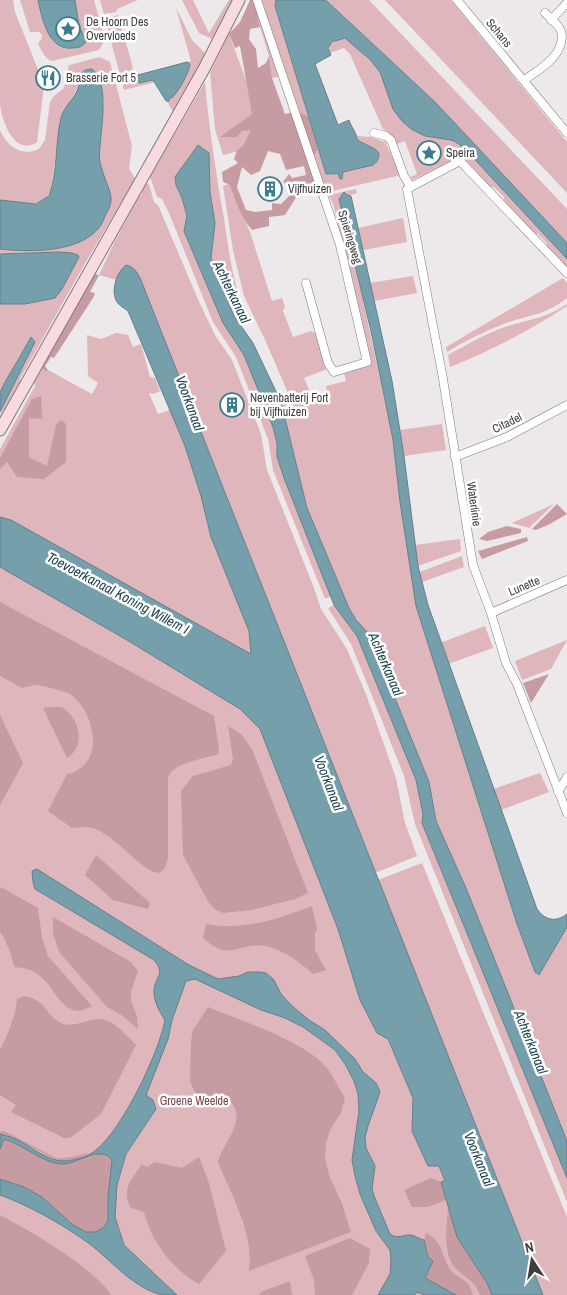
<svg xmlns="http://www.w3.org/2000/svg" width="567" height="1295" viewBox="0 0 567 1295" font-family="'Archivo Narrow',sans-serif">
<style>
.green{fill:#deb6bc}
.forest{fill:#c69ca2;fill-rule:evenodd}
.water{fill:#749fab;stroke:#64818a}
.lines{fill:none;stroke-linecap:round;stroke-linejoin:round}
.street-casing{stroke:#7e797a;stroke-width:9}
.secondary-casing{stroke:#7e797a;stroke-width:13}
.street{stroke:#fff;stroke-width:8}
.secondary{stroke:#f8dbe1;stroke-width:11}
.labels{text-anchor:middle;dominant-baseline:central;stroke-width:5;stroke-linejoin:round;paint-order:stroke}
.poi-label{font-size:12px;fill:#3e3c3c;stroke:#fff;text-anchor:start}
.street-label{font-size:12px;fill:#3e3c3c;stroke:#fff}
.park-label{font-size:12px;fill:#7c424d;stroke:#fff}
.water-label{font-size:14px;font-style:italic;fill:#173f49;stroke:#fff}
</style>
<rect width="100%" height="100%" fill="#ede8e9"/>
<!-- green -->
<g class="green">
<path d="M0,0H13L15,12L39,72H51L55,81L44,86L37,142C15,157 2,122 0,104C0,93 0,81 0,69C0,46 0,23 0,0Z"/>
<path d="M20,0H38C41,14 47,42 62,48C68,51 76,48 82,47L86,41L79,26L75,0H94L105,40L99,50L52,61C44,58 41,50 38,43L41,40L42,35L39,32H30Z"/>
<polygon points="100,0 138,0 117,9 116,12 104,14"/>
<polygon points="182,0 193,0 209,33 229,0 237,0 223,26 212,39 199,33"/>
<polygon points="254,0 276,0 275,6 308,116 297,111 284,76 272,78 269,56 260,27"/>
<polygon points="327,0 369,0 567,209 567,243 436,103"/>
<polygon points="385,0 451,0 567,142 567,193"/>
<polygon points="176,8 192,40 207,55 173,112 156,82 124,90 105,19 118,15 133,68 131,70 132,73 131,77 134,76 135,72 138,72 139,75 191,61"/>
<polygon points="229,34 269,143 223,155 215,129 210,73"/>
<polygon points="342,38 348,39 380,72 388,90 411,129 456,141 469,153 567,259 567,268 547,247 547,243 538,234 535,234 504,200 504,197 494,187 490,187 462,156 412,180 411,177 417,174 405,141 397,144 393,137 383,129 350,54 344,48 330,53 329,45"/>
<path d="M100,57L110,62L132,146L129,168L135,179L84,265L20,379L21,382L0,421C0,402 25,360 35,342L31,337L18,358L0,393V304H25L55,298L79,257L78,255L72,253L0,254V249H47L63,247L97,231L100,226L105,217L99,154L104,103L96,72L79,77C78,94 66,104 61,119L51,190C43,211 18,203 0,200V130C7,147 22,157 39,149L45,140L50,102L54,96L64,88L69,65Z"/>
<path d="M205,82C209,128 216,173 224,219C229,252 233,286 247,317L241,327L234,316L211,258L215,223L210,192L209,153L198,145L175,177L176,185L182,198L187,216L184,231L223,323L244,355L273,427L277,443V457L284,478L331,596L325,599L273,470L268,439L236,357L213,322L169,213L162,199L157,197L150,177Z"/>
<polygon points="357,136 371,137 385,142 401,175 324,193 313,157 318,149 326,174 343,176 343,172 376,164 375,149 356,140"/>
<polygon points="146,182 149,184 154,202 158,205 200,304 215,335 232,360 261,434 267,470 314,588 321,609 347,649 367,697 396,778 405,823 417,856 375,873 221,481 130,266 126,265 122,268 117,280 99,275 116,239 140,195 142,196 141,192"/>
<polygon points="233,183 236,199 250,232 272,301 282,298 285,307 283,311 293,337 311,331 315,333 327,369 304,378 314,401 328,396 326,386 346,381 344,373 369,366 347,264 337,229 339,229 333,203 328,195 356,189 357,193 347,196 345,192 353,253 393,440 400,502 416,606 517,924 535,972 538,975 567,927 567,1141 466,888 436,821 429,782 369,634 356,620 349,608 307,508 281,402 294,407 266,342 244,296 233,250 223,186"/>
<polygon points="403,218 407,242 363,250 358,228"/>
<polygon points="413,276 417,293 374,301 370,283"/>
<path d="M563,278L567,283V298C544,316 528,315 503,324C483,332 465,341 447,352L446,347Z"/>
<path d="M567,304V306C530,330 491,351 450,367L448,355C466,345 485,334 505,327C527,320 547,318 567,304Z"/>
<polygon points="116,333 128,335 133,347 141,344 150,377 155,378 160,391 154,394 149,393 158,414 170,410 185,446 201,496 211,537 249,631 251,655 240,649 387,1038 415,1102 439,1166 497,1295 0,1295 0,449 35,386 33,381 41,367 46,372 48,370 92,394 98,383 88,376 87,335 101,339"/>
<polygon points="442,424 446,450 404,456 400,430"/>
<polygon points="554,504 529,528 512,523"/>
<polygon points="460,539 461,551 418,566 415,545"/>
<polygon points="462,556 464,567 422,582 420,572"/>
<polygon points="334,605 357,636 416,780 423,814 422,823 567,1178 567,1202 415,824 404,776 377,708 351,644 328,608"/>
<polygon points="485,626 493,648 448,664 440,643"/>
<polygon points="567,640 551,669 522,680 515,661"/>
<polygon points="540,773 549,792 501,810 493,789"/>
<polygon points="422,863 567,1217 567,1295 543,1295 378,880"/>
</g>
<!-- forest -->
<g class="forest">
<path d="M250,0H254L260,27L250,29L249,39L256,49L258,68L266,63L269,56L272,78L285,114L297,111L308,116L318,149L313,157L323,187L309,189L297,193V196L285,215L269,217V226L252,230C240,216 236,202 230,185L223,182L222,172L238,163L234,159L237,150L243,146L251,130L242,131L237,137H220L252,114L240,46L235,48L229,34L240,22ZM268,151L280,154L286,170L304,166L306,175L292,178L289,174L283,182L290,186V195L281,204L272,203V210L255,212L246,210L237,187L242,167L251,175L260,171Z"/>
<polygon points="94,274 99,275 90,292 95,293 93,298 54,358 51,357 45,366 48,370 46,372 41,367"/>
<polygon points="41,396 42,419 29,418 29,457 47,466 56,425 61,420 66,424 66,462 44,479 17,477 7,462 0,469 0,458 32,399"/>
<polygon points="557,504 567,514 550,524 536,530 532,529"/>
<polygon points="507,526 521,529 521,533 487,541 479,539 488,532"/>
<polygon points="527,537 528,541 482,559 478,551"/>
<path d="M0,602L214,716L219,750L218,754C206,758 175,763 169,775C168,777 168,780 168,783V858L165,868L159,873C140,872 114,831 88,827C83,826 77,828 72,828L48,811L67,774C106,766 96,712 70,694C68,692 40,685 37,685C32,685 27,687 22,688L0,676Z"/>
<polygon points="549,674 531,703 523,683"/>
<path d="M48,707H62C79,718 87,745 67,758L43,708Z"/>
<polygon points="0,715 23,763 0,805"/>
<polygon points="228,726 241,734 252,749 308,893 295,899 251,910 223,913 216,910 209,903 183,855 181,791 193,776 231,765 233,759"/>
<polygon points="96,855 150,903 148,909 113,900 85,875"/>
<path d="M1,887L38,908L42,937L48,956L92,1006C64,1023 57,989 40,976C32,969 24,968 14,967L11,954L4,938L0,932V889Z"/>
<path d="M312,906L317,929L315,933V950L326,970L313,974C301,963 282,949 265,946C236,942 231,963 203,938L206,924C242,931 279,919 312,906Z"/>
<polygon points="53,917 131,962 138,971 131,992 131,1000 137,1017 138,1029 123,1016 107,1007 59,952 53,933"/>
<path d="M25,996C49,1002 44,1013 59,1022C72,1030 87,1018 101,1019C115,1021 127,1036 136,1045L101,1114L70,1138H64L11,1112L16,1105L0,1095V1050L8,1033L15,1013L17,999Z"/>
<path d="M208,1007C240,1020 306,1042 327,1068C334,1077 339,1089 345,1098L341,1113L330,1130L326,1143L325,1158L330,1178L341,1201L351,1232L249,1271C254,1232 232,1197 218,1162C223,1142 250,1118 228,1099L196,1095L190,1081L191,1041L193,1030Z"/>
<path d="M4,1131L56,1158C74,1161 100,1143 112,1160L108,1197V1221L103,1228L95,1232H86L73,1225L24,1187L0,1179V1149L3,1139C22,1144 43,1164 62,1164C75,1164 88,1156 101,1154L95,1151L76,1159L64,1161L56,1160L16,1139L0,1134V1132Z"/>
<path d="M199,1157L209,1183L226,1251L199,1284C172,1269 151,1241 144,1212L131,1208C120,1189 133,1178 142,1164L147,1167L155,1162L182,1168Z"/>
<polygon points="431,1178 441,1182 446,1200 427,1207 412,1207 404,1190"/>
<path d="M448,1207L457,1237L487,1283L492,1295H480C474,1280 467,1279 456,1269C442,1255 447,1224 448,1207Z"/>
<path d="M0,1215C29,1230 94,1268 111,1295H0Z"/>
<path d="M426,1233C443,1241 441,1255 450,1269C459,1281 468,1276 473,1295H456L425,1278L428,1257L424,1240Z"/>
<polygon points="350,1238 370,1249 369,1263 352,1295 315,1295 314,1280 305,1256"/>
<polygon points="290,1281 292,1295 259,1295 261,1292"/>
</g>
<!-- water -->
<g class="water">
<path d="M38,0H75L79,26L86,41C83,47 79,48 73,48C49,52 42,19 38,0Z"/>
<path d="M276,0H326L436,103L567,243V259L465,149L456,142L451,140L425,136L411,129L401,120L393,109L380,72L369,59L345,38L332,42L328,48L331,55L315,64L338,125L349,120C351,127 357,133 357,140L375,149L379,153C379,158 377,163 373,165L343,172L342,179H340L338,174H326L275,6Z"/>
<path d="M187,62L190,64C188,75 180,89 172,98L170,97L169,101H166L153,80L139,83L137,76L138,75Z"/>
<path d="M92,69C110,84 101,127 100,147C99,154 99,162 102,169C104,179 112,191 111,202C110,207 107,212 105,216C103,222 100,228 95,232C73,253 28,252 0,249V200L36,204L49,196C58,172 55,143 61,118C64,107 72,101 77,91C81,81 77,69 92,69Z"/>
<polygon points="198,145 209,153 210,192 215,223 211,258 215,270 234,316 253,343 281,402 307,508 349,608 356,620 369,634 429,782 436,821 466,888 567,1141 567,1178 422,823 423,814 416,780 357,636 334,605 284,478 277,457 277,443 273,427 244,355 223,323 184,231 187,216 182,198 176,185 175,177"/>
<path d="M344,192L347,195L351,196L392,381L404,456L418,566L428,605L537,909C545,920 555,923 567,914V927L539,975L535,972L517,924L416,606L400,502L393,440L371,331L339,199Z"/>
<polygon points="59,252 72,253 78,255 79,257 62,289 55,298 25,304 0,304 0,254"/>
<path d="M126,265C138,267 142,283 146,293L543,1295H492L487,1283L457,1237L441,1182L445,1181L439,1166H428L412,1131L413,1098L388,1039L377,1033L360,1000L338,929L260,729L240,709L127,640L0,567V517L11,520L251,654L249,631L211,537L201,496L185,446L128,311C124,308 118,305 116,300C111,289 117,272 126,265Z"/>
<polygon points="31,337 35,342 0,412 0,393 4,384"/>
<path d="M37,869L189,965L218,979L239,976L248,972H260L266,973L274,980L281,994L291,1005L309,1020L325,1030L355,1059L363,1072L376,1083L380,1092L368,1126L365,1137L366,1148L375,1166L372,1188L374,1196L390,1234C398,1240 403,1234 411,1235C415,1236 420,1239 424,1240L428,1257L433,1261L425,1278L456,1295H424L417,1292L415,1295H378L390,1274L391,1262L390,1250L376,1231L360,1194L355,1176L352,1160L359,1111L358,1094L354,1081L345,1064L335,1050L303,1027L285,1018L261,1010L195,979L186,981L172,1020L168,1039L146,1095L153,1100L156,1109L126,1154L117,1185L115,1217L124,1245L177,1295C171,1295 163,1295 158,1294C128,1284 109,1257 84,1240C58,1222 30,1206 0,1195V1179L24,1187L42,1197L73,1225L86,1232H95L103,1228L108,1221V1197L112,1160C101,1144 77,1165 61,1164C43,1163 22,1144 4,1139L0,1149V1134C6,1136 12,1137 18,1140C31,1147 48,1161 63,1161C72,1161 88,1157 95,1151C122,1130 159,1053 165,1020C159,1011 154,1002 154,990C155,977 166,974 154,960L35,889L33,882L32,871Z"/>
</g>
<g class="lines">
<!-- street casing -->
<g class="street-casing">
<g id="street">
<polyline points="257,0 340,245 367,362 334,372 328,363 306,283"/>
<polyline points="457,0 567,133"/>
<polyline points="551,20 567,3"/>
<path d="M524,80C539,70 567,54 561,31C558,24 550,18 545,13"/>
<polyline points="374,133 386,136 391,140 404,176 411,187"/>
<polyline points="567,273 460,161 407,189 442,373 473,565 491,613 506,663 517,684 567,813"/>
<polyline points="455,457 507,437 567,405"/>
<polyline points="491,613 567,580"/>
<polyline points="558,792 567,777"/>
</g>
</g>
<!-- secondary casing -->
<g class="secondary-casing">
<polyline id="secondary" points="0,430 205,67 239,0"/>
</g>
<!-- street -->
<use href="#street" class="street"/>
<!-- secondary -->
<use href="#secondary" class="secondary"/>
</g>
<!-- icons -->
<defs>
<g id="sight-ring" transform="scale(1.25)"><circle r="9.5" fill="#fff" stroke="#3b7d8e" stroke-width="1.5"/><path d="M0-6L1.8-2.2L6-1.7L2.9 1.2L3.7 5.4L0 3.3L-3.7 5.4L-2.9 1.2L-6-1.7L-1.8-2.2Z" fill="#3b7d8e"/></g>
<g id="restaurant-ring" transform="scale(1.25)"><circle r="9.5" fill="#fff" stroke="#3b7d8e" stroke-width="1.5"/><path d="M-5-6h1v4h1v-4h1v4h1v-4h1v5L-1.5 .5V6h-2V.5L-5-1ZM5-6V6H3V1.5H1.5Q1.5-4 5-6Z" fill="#3b7d8e"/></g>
<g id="building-ring" transform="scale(1.25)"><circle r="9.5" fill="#fff" stroke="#3b7d8e" stroke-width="1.5"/><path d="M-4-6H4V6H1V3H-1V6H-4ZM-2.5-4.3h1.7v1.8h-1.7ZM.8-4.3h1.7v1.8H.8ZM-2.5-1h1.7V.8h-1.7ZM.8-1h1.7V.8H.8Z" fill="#3b7d8e"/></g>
</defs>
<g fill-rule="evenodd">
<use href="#sight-ring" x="68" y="29"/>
<use href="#restaurant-ring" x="48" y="78"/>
<use href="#sight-ring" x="429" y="153"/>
<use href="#building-ring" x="270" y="189"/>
<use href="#building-ring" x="232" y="405"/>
</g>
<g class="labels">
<!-- poi labels -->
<g class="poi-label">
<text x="86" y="22">De Hoorn Des<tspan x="86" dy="14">Overvloeds</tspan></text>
<text x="66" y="78">Brasserie Fort 5</text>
<text x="446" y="153">Speira</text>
<text x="288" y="189">Vijfhuizen</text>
<text x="250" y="398">Nevenbatterij Fort<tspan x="250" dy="14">bij Vijfhuizen</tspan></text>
</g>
<!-- street labels -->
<g class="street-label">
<text transform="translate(499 33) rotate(50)">Schans</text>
<text transform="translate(350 237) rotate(73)">Spieringweg</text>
<text transform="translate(507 423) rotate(-26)">Citadel</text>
<text transform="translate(474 504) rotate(82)">Waterlinie</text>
<text transform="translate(524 586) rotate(-23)">Lunette</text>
</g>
<!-- park labels -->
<g class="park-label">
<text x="194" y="1101">Groene Weelde</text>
</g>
<!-- water labels -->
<g class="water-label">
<text transform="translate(232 292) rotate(64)">Achterkanaal</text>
<text transform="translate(190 403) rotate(70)">Voorkanaal</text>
<text transform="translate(118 593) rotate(28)">Toevoerkanaal Koning Willem I</text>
<text transform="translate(386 664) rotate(67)">Achterkanaal</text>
<text transform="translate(329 783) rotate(69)">Voorkanaal</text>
<text transform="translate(531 1042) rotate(68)">Achterkanaal</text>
<text transform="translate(479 1159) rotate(68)">Voorkanaal</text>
</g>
</g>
<!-- north arrow -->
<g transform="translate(532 1260) rotate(348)" stroke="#ffffff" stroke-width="4" paint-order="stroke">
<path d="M0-4L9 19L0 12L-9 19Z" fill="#3e3c3c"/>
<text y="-8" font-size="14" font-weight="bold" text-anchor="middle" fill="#3e3c3c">N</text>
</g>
</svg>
